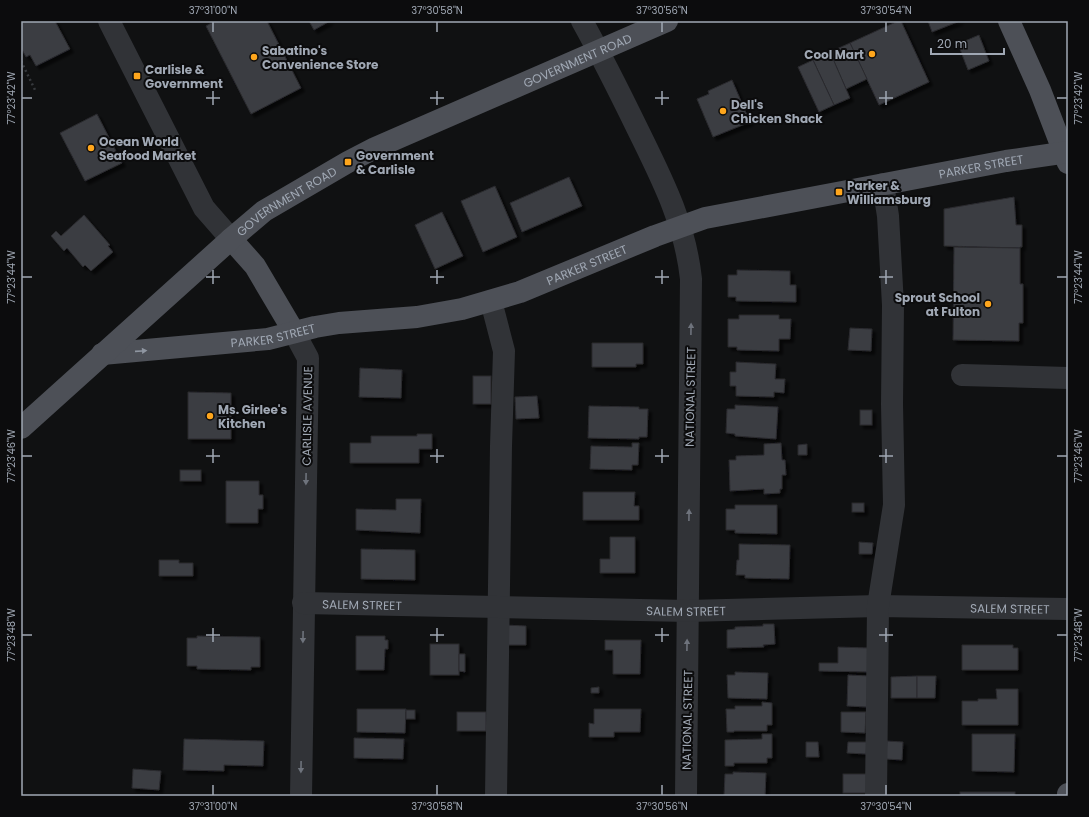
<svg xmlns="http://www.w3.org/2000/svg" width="1089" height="817" viewBox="0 0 1089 817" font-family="Poppins,sans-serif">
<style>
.building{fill:#3b3d42;stroke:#2a2a2e;filter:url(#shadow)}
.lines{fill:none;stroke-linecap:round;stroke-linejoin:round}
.path{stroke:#373a3e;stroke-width:2.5;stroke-dasharray:2 3;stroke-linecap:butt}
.minor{stroke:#313337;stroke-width:22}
.major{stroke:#4d5057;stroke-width:22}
.oneway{fill:#6e737c}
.oneway2{fill:#8f96a1}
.ticks{fill:none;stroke:#a0a8b4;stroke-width:1.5}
.poi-dot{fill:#ffa61c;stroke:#0c0c0d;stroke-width:1.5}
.labels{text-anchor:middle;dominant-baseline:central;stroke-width:4;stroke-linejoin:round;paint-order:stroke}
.poi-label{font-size:12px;font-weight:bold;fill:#a0a8b4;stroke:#0c0c0d;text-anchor:start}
.street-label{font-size:12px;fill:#a0a8b4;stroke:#0c0c0d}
.neatline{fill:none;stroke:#a0a8b4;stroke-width:1.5}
.ticks-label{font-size:10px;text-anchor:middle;fill:#a0a8b4}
</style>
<defs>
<filter id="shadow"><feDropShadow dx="3.5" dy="3.5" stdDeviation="1" flood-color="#0009"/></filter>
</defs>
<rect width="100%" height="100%" fill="#101112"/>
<!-- building -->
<g class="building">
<polygon points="21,21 55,21 70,49 36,66 30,55 26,57 21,48"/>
<polygon points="215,21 267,21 301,88 251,114 206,26"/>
<polygon points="309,21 330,21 314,30"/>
<polygon points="898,21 901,21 929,82 879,105 850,43"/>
<polygon points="928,21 960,21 932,32"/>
<polygon points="979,35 989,61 968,70 958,44"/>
<polygon points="850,43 867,79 846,89 830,52"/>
<polygon points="830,52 850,98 834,105 813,60"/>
<polygon points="813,60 834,105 819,112 798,67"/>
<polygon points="732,80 750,122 713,137 697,99 709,94 708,91"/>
<polygon points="97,114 122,163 85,181 60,133"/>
<polygon points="569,177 582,206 522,232 510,203"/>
<polygon points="495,186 517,237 483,252 461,201"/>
<polygon points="1014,197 1016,225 1022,225 1022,247 1020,247 1020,248 944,246 944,209"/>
<polygon points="442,212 463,256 435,269 415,225"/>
<polygon points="84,215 110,245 108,246 113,252 91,271 85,265 83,267 67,248 64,251 51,236 56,231 61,236"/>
<polygon points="954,247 1020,248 1020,284 1023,284 1023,323 1019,323 1019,341 953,340"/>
<polygon points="737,270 790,271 790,285 796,285 796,302 736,301 736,297 728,297 728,275 737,275"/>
<polygon points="739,315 779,315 779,319 791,319 790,339 779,339 779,351 737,350 737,347 728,347 728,319 739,319"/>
<polygon points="850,328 872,329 871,351 848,350"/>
<polygon points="592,343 643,343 643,364 636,364 636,367 592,367"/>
<polygon points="736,362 776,364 775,379 785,379 784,393 774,392 774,397 736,396 736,386 730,386 730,372 736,372"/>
<polygon points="360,368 402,370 401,398 359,397"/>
<rect x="473" y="376" width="18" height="28"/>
<polygon points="188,392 231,393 231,439 188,439"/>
<polygon points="537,396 539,418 516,419 515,397"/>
<polygon points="735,405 778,407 776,439 735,436 735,434 726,433 727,409 735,409"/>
<polygon points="589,406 639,407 639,409 648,409 647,437 639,437 639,439 588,438"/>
<rect x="860" y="410" width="12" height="15"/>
<polygon points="417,434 432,434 432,449 419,449 419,463 350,463 350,443 371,443 371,436 417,436"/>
<polygon points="632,443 639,443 638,465 632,465 632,470 590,469 591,446 632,447"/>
<polygon points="781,443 782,460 785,460 786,475 782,475 782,489 780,489 780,493 764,494 764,489 730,491 729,460 736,460 736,456 764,455 764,444"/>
<polygon points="807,444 807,455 798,455 798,445"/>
<rect x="180" y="470" width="21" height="11"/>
<polygon points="226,481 259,481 259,495 263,495 263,509 258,509 258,523 226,523"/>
<polygon points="583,492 635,492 634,506 639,506 639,520 583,520"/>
<polygon points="396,499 421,499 420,533 356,530 356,509 396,510"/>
<rect x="852" y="503" width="12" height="9"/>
<polygon points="735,505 777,505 777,534 735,533 735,530 726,530 726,509 735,509"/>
<polygon points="610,537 635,537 635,573 600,573 600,559 610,559"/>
<polygon points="859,542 873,543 872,554 859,554"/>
<polygon points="739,544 790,545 789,579 745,578 745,575 736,575 737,560 739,560"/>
<polygon points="361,549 415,550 415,580 361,579"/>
<polygon points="159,560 179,560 179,563 193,563 193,576 159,576"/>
<polygon points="763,624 774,624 775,644 763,645 764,647 727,648 727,630 735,629 735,627 763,626"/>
<polygon points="505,625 526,626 526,645 505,645"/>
<polygon points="197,636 260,637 260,667 251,667 251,670 197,669 197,666 187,666 187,638 197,638"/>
<polygon points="356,636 385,636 385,640 388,640 388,649 385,649 384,670 356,670"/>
<polygon points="605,640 641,640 640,674 613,674 613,650 605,650"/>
<rect x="430" y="644" width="29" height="31"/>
<polygon points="962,645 1013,645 1013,648 1018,648 1018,670 962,670"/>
<polygon points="838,647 869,648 869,672 819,671 819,663 838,663"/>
<polygon points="459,654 465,654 465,672 459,671"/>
<polygon points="735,672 768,673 767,699 728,698 727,675 735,675"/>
<polygon points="848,675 869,676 867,707 847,706"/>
<polygon points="917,676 917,698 891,698 891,677"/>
<polygon points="917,676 936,676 935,698 917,698"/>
<polygon points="599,687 599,693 591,693 591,688"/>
<polygon points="996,689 1018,689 1018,725 962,725 962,701 978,701 978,699 997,699"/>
<polygon points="762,702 772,703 772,725 767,725 767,731 734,731 734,732 727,732 726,709 735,709 735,706 762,706"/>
<polygon points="357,709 406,709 405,733 357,732"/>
<polygon points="594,709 641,709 640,732 614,732 614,737 589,737 589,723 594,724"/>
<rect x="406" y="710" width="9" height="9"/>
<rect x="457" y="712" width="29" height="19"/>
<polygon points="841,712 866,712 865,733 841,732"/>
<polygon points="762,734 772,734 772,758 767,758 767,763 734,763 734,766 725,766 725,740 762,739"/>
<polygon points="972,734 1015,734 1014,772 972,771"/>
<polygon points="354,738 404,739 403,759 354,758"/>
<polygon points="184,739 264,741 263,766 224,765 224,771 183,770"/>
<polygon points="887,741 903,742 902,760 886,759"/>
<polygon points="806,742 818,742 819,757 806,757"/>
<polygon points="848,742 867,742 866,754 847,753"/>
<polygon points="133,769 161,771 159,790 132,788"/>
<polygon points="733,772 766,773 765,796 724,796 725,774 733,774"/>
<rect x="843" y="774" width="24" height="19"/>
<rect x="960" y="792" width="55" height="4"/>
</g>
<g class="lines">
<!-- path -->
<polyline class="path" points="21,61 36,92"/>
<!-- minor -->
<g class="minor">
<polyline points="109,21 204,208 231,239"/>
<path d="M582,21C602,57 620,93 638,130C662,179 685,223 691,279L686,796"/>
<polyline points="491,301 504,351 501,446 496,796"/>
<polyline points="294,332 308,358 301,796"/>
<polyline points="962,375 1068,378"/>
<path id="s1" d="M303,603L688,611L878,606L1068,609"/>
<polyline points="876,796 878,606 894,505 892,404 893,305 888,216 883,184"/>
</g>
<!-- major -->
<g class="major">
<polyline points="1009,21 1040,90 1068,163"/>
<polyline points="231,239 255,266 294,332"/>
<path id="s2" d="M102,354L268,339L315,327L339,323L417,317L462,309L520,292L655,236L705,218L1006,161L1068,152"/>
<path id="s3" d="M21,428L231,239L264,211L348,162L375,148L667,21"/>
<polyline points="1068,796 1068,794"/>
</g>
</g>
<!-- one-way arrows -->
<defs><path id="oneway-solid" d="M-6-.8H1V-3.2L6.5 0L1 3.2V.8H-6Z"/></defs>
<g class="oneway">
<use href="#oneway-solid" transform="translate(691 329) rotate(-89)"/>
<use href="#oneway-solid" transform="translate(306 479) rotate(91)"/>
<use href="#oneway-solid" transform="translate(689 515) rotate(-89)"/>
<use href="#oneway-solid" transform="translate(303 637) rotate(91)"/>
<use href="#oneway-solid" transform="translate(687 645) rotate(-89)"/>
<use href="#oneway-solid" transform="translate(301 767) rotate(91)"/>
</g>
<use class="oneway2" href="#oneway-solid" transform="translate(141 351) rotate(-4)"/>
<!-- ticks -->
<path class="ticks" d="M213,22V32M437,22V32M662,22V32M886,22V32M213,91V105M437,91V105M662,91V105M886,91V105M22,98H32M206,98H220M430,98H444M655,98H669M879,98H893M1057,98H1067M213,270V284M437,270V284M662,270V284M886,270V284M22,277H32M206,277H220M430,277H444M655,277H669M879,277H893M1057,277H1067M213,449V463M437,449V463M662,449V463M886,449V463M22,456H32M206,456H220M430,456H444M655,456H669M879,456H893M1057,456H1067M213,628V642M437,628V642M662,628V642M886,628V642M22,635H32M206,635H220M430,635H444M655,635H669M879,635H893M1057,635H1067M213,785V795M437,785V795M662,785V795M886,785V795"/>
<!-- markers -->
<g class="poi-dot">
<circle cx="872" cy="54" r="4"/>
<circle cx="254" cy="57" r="4"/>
<rect x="133" y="72" width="8" height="8" rx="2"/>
<circle cx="723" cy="111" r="4"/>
<circle cx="91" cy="148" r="4"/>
<rect x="344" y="158" width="8" height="8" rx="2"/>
<rect x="835" y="188" width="8" height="8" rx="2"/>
<circle cx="988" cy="304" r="4"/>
<circle cx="210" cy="416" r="4"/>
</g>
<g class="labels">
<!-- poi labels -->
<g class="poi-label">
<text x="262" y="50">Sabatino's<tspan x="262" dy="14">Convenience Store</tspan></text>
<text x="864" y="54" text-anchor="end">Cool Mart</text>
<text x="145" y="69">Carlisle &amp;<tspan x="145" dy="14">Government</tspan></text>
<text x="731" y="104">Dell's<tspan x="731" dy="14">Chicken Shack</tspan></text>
<text x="99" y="141">Ocean World<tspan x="99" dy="14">Seafood Market</tspan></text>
<text x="356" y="155">Government<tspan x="356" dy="14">&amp; Carlisle</tspan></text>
<text x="847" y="185">Parker &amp;<tspan x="847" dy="14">Williamsburg</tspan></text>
<text x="980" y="297" text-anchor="end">Sprout School<tspan x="980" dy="14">at Fulton</tspan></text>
<text x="218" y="409">Ms. Girlee's<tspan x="218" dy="14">Kitchen</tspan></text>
</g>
<!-- street labels -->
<g class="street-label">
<text stroke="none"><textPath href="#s3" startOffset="674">GOVERNMENT ROAD</textPath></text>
<text stroke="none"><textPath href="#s2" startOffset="904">PARKER STREET</textPath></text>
<text stroke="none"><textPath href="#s3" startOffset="350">GOVERNMENT ROAD</textPath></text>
<text stroke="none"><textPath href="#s2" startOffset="496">PARKER STREET</textPath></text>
<text stroke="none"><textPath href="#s2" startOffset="172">PARKER STREET</textPath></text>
<text transform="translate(690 397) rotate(-89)">NATIONAL STREET</text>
<text transform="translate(307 416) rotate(-89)">CARLISLE AVENUE</text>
<text stroke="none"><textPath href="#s1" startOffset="59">SALEM STREET</textPath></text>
<text stroke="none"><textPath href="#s1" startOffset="707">SALEM STREET</textPath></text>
<text stroke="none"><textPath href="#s1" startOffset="383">SALEM STREET</textPath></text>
<text transform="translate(687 720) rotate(-89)">NATIONAL STREET</text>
</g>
</g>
<!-- border -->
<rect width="1089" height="817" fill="none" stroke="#0c0c0d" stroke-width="44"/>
<!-- scale -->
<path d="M931 48v6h73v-6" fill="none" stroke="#a0a8b4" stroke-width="2"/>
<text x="937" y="48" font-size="12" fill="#a0a8b4" stroke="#0c0c0d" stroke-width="3" paint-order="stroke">20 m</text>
<rect x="22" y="22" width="1045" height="773" class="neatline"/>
<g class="ticks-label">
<text x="213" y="14">37°31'00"N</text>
<text x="437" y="14">37°30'58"N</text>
<text x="662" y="14">37°30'56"N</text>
<text x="886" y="14">37°30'54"N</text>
<text transform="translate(1078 98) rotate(-90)" y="4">77°23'42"W</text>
<text transform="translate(11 98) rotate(-90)" y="4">77°23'42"W</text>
<text transform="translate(1078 277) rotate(-90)" y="4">77°23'44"W</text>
<text transform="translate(11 277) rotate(-90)" y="4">77°23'44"W</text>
<text transform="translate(1078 456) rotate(-90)" y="4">77°23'46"W</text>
<text transform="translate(11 456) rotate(-90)" y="4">77°23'46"W</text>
<text transform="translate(1078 635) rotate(-90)" y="4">77°23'48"W</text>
<text transform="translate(11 635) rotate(-90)" y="4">77°23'48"W</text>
<text x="213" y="810">37°31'00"N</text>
<text x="437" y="810">37°30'58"N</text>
<text x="662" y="810">37°30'56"N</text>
<text x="886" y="810">37°30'54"N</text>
</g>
</svg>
